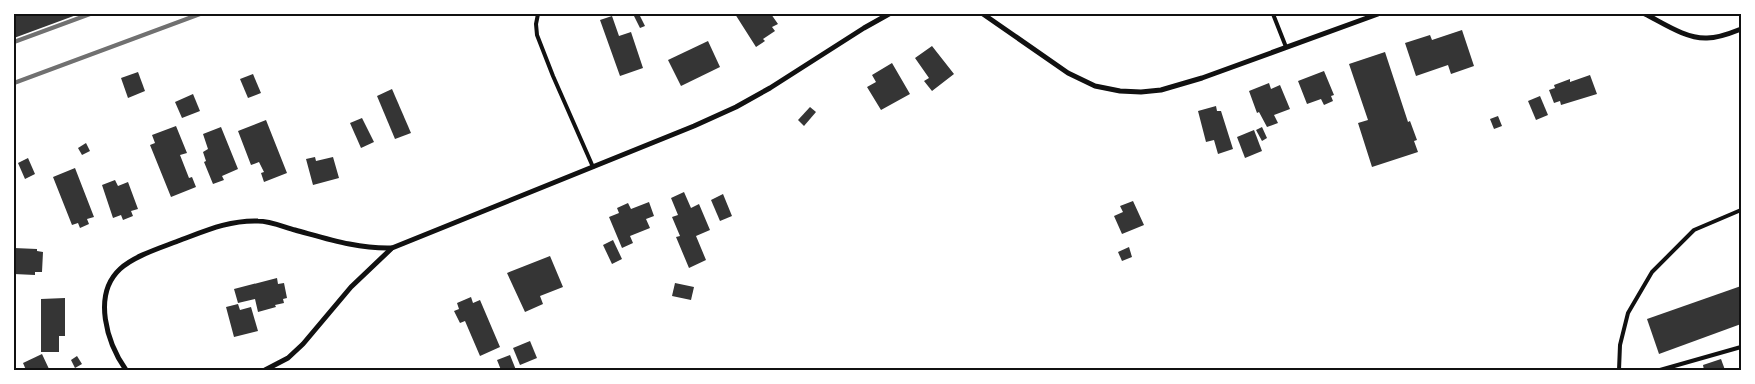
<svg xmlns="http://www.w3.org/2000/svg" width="1755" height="384" viewBox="0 0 1755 384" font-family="'Alegreya Sans',sans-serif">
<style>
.building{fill:#353535}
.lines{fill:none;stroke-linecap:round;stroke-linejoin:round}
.service{stroke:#111;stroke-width:4}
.minor{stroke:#111;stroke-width:5}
.rail{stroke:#707070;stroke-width:4}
.neatline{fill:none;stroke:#111;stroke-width:2}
</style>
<rect width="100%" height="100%" fill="#fff"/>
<!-- building -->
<g class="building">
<polygon points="14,14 79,14 14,38"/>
<polygon points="633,14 639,14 645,26 640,28"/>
<polygon points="735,14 771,14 778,24 772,27 775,31 763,39 765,41 756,47"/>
<polygon points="612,16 619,36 631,32 643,68 620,76 600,20"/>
<polygon points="1462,30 1474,66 1451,74 1448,65 1416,76 1405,43 1430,35 1432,40"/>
<polygon points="708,41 720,67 681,86 668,60"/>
<polygon points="932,46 954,74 932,91 924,81 929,78 915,58"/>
<polygon points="1385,52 1408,122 1410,121 1417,140 1414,141 1418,152 1372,167 1358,123 1368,120 1349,64"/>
<polygon points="892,63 910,94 881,110 867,87 876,82 872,75"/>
<polygon points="1324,71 1334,95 1331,96 1333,101 1324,105 1321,99 1307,104 1298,81"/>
<polygon points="138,72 145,91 128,98 121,78"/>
<polygon points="253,74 261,93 248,98 240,79"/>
<polygon points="1590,75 1597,94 1561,105 1560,101 1554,103 1549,90 1555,88 1554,85 1570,79 1570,82"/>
<polygon points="1269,83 1271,89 1280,85 1290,109 1274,115 1278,123 1267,127 1259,112 1257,113 1249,91"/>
<polygon points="392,89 411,133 395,139 377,96"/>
<polygon points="193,94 200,111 182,118 175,102"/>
<polygon points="1540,96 1548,115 1536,120 1528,101"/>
<polygon points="1216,106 1217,111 1221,111 1233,149 1218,154 1214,140 1206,142 1198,111"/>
<polygon points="810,107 816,112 804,126 798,120"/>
<polygon points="1498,116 1502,126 1494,129 1490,119"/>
<polygon points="362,118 374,142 361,148 350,123"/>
<polygon points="266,120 287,173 264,182 261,173 264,172 259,162 251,165 238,131"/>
<polygon points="176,126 187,153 180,155 189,178 192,177 196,187 171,197 150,145 155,143 152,135"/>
<polygon points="221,127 238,169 222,176 224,180 213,184 204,162 206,161 203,152 208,149 203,134"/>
<polygon points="1262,127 1267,138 1262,141 1256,130"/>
<polygon points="1254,130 1262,151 1245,158 1237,137"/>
<polygon points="86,143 90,151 82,155 78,148"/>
<polygon points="315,157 316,161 333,157 339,178 313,185 306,159"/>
<polygon points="28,158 35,174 25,179 18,163"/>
<polygon points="75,168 94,217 87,219 89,224 80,228 78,223 72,225 53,177"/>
<polygon points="115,180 118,186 128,182 138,209 131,211 133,216 123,220 121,215 113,218 102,185"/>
<polygon points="684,192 691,208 699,204 710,230 696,236 706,260 689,268 676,237 680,236 672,217 678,215 671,198"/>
<polygon points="723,194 732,216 720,221 711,200"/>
<polygon points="1133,201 1144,225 1122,234 1114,216 1123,212 1120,206"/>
<polygon points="649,202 654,216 646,219 650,228 630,236 633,243 622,248 609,217 619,213 617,208 628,203 631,209"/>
<polygon points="613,240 622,259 612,264 603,245"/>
<polygon points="1129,247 1132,257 1122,261 1118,252"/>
<polygon points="14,248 37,249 37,251 43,252 42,272 35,272 35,275 14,274"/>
<polygon points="550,256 563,287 540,296 543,304 525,312 507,273"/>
<polygon points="277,278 278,284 284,283 287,298 283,299 284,303 275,305 276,307 258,312 255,299 238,303 234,289"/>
<polygon points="675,283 694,287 691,300 672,296"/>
<polygon points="1741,286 1741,324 1659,354 1647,319"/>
<polygon points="471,297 473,303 480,300 500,347 480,356 465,321 460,323 454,311 459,309 457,303"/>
<polygon points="65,298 65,336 59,336 59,352 41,352 41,299"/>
<polygon points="238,304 240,310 251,307 258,331 234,337 226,307"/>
<polygon points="530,341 537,358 520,365 513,348"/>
<polygon points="42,354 49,369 26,370 23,363"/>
<polygon points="510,355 516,370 501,370 497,360"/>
<polygon points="77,356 82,364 75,368 71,360"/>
<polygon points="1721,359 1725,370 1704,370 1703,365"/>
</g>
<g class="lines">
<!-- service -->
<g class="service">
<polyline points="538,14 536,24 537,35 553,76 593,167"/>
<polyline points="1273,14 1286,47"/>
<polyline points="1619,370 1620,345 1628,313 1652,272 1694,230 1741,210"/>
<polyline points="1660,370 1741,347"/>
</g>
<!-- minor -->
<g class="minor">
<polyline points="983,14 1068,73 1095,86 1120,91 1141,92 1161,90 1202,78 1378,14"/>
<path d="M1645,14C1663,23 1686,39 1707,38C1719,38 1731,33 1741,29"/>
<path d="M126,370C107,343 92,295 120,269C134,256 160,248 178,241C205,231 229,220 258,221C270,221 284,227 295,230C328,239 358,249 392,248"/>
<polyline points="265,370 288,358 303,344 351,287 392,248 694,126 736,107 770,88 864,28 889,14"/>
</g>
<!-- rail -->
<g class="rail">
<polyline points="14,42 90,14"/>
<polyline points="14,83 200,14"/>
</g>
</g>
<!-- border -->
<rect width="1755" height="384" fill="none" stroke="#ffffff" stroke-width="30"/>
<rect x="15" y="15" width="1725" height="354" class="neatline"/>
</svg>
